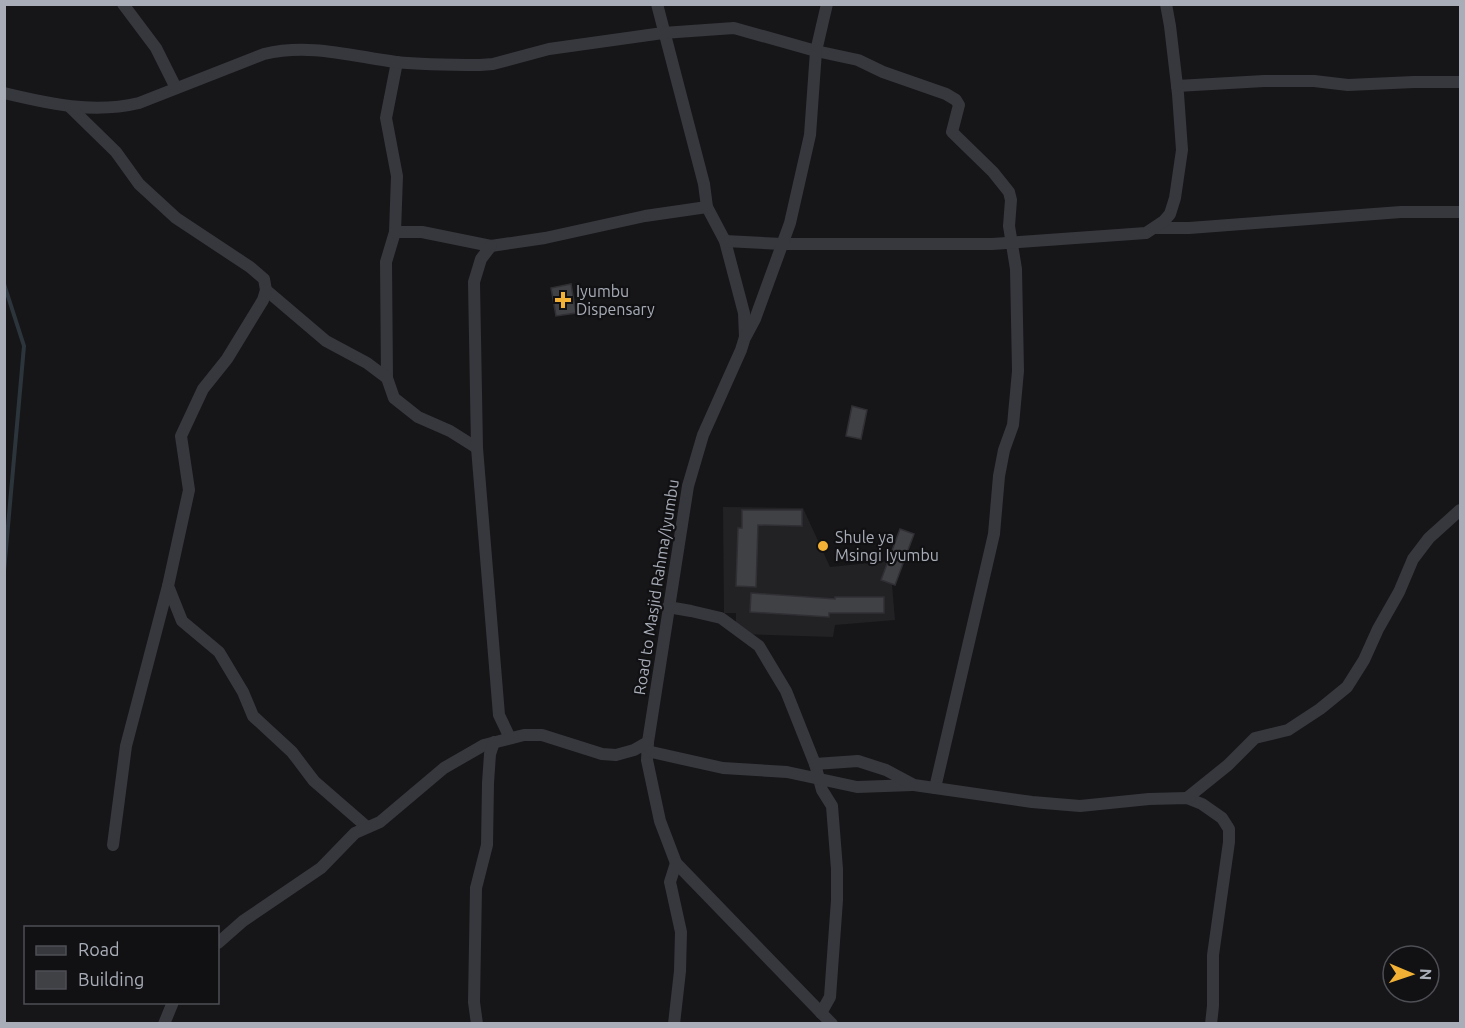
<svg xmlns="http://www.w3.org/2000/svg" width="1465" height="1028" viewBox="0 0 1465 1028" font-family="Ubuntu,sans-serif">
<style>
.built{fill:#222225}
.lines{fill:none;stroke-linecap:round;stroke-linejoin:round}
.stream{stroke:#2c353c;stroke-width:4}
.building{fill:#404145;stroke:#303034;stroke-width:1.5}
.street{stroke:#37383d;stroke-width:12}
.poi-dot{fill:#f2b134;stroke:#111113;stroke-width:2}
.labels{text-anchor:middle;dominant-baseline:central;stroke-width:4.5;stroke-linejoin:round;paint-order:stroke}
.poi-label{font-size:16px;fill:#a8adb8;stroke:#111113;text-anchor:start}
.street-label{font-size:16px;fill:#a8adb8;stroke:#111113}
</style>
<rect width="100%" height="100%" fill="#161618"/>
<!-- built -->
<polygon class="built" points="723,507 803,508 830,567 890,561 895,620 835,625 833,637 736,634 736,613 724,613"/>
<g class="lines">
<!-- stream -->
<polyline class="stream" points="4,284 24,346 4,571"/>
</g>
<!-- building -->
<g class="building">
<polygon points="571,284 576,313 556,316 551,288"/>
<polygon points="852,406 867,410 861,439 846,436"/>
<polygon points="742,510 802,510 802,526 758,525 756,587 736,586 738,528 742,528"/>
<polygon points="900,529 914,534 895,585 881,580"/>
<polygon points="751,593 835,599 835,597 884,597 884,613 829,613 829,617 750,612"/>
</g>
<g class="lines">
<!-- street -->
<g class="street">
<polyline points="123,4 156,48 176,88"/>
<polyline points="657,4 704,184 707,207 725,241 744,313 745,337 741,350 703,435 688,486 648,742 647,760 660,821 676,863 832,1024"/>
<polyline points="397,62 386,118 397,176 395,232 386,262 387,378 394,398 418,417 450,431 477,448"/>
<polyline points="1177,86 1264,81 1314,81 1348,85 1414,82 1460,82"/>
<path d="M4,93C50,104 93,114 139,103L264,54C309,43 351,56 396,62C424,65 452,65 480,65L493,64L549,49L663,33L734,28L816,51L858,60L883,72L946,94L956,100L959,105L952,132L993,172L1009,192L1011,200L1009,226L1016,269L1018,371L1013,425L1004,450L999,476L994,534L935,788"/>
<polyline points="70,107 116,152 139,184 176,218 250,267 264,279 266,290 326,341 367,363 387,378"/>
<polyline points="1154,228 1189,228 1401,212 1460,212"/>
<polyline points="395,232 422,232 491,246 545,238 645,216 707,207"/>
<polyline points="725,241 782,244 992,244 1146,233 1164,221 1170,214 1175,198 1182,150 1178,94 1170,26 1166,4"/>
<polyline points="491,246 481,259 474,282 477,448 499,715 510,738"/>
<polyline points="266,290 263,300 227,359 203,389 181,436 189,490 168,586 182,621 219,652 243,692 253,716 292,752 314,781 367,827"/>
<polyline points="746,336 755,319 790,223 810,135 816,51 827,4"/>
<polyline points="668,607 691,611 721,618 759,646 786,691 815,764 822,790 832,806 837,869 837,900 830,997 821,1013"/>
<polyline points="647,751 723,768 787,772 857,787 913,785"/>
<polyline points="815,764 858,761 886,770 914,785 1032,802 1080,806 1149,799 1187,798 1202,804 1222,818 1229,829 1229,842 1213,955 1213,1006 1211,1024"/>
<polyline points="1187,798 1228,765 1255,738 1288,730 1320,709 1347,687 1364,660 1378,629 1399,592 1413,559 1429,538 1460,510"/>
<polyline points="113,845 126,746 168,586"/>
<polyline points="218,943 243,921 321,868 355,833 380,822 444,768 484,745 524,735 542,735 602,754 616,755 634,750 648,742"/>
<polyline points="164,1024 173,1002"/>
<polyline points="477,1024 474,1002 476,888 487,845 488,783 490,754 494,742"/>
<polyline points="674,1024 680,971 681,932 670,882 676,863"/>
</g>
</g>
<!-- markers -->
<g class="poi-dot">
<path d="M560 291h6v6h6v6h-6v6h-6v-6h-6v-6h6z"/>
<circle cx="823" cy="546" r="6"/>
</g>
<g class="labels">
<!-- poi labels -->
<g class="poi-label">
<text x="576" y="291">Iyumbu<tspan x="576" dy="18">Dispensary</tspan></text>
<text x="835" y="537">Shule ya<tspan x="835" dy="18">Msingi Iyumbu</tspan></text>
</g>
<!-- street labels -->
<g class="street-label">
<text transform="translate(656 587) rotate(-81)">Road to Masjid Rahma/Iyumbu</text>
</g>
</g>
<!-- border -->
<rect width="1465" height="1028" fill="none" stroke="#a8adb8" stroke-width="12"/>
<!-- legend -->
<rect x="24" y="926" width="195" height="78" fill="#111113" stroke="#4d4f55" stroke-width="1.5"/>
<rect x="36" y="946" width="30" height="9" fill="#37383d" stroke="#4d4f55" stroke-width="1.5"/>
<text x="78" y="956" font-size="18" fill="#a8adb8">Road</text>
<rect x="36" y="971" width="30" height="18" fill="#404145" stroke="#4d4f55" stroke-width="1.5"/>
<text x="78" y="986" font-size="18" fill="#a8adb8">Building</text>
<!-- north arrow -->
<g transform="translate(1411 974) rotate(92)"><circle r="28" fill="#111113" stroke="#4d4f55" stroke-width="1.5"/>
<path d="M0-4.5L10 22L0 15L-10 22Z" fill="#f2b134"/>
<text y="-9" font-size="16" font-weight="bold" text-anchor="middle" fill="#a8adb8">N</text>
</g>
</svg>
